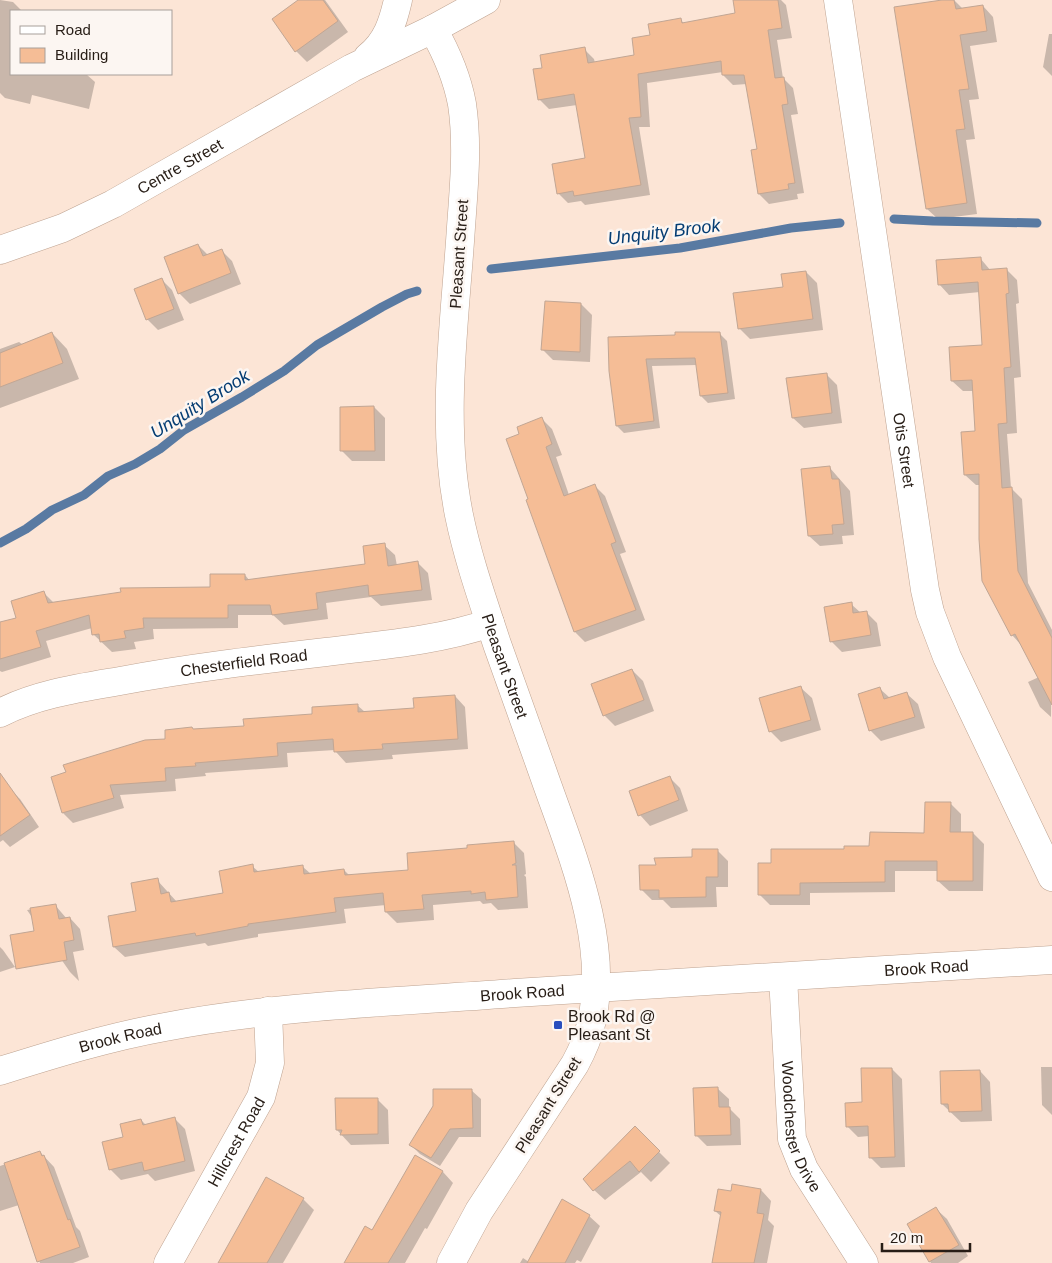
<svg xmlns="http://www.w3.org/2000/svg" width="1052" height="1263" viewBox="0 0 1052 1263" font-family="Arial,sans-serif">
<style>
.shadow{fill:#0003}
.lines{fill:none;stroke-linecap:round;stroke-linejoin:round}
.stream{stroke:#597aa2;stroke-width:9}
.building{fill:#f5bd96;stroke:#c1a694}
.minor-casing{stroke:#bea391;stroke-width:29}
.tertiary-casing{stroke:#bea391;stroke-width:29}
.primary-casing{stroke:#bea391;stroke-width:29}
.minor{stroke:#fff;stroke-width:28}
.tertiary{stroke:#fff;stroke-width:28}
.primary{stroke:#fff;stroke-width:28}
.poi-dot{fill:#294ebd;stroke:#fcf6f2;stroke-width:2}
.labels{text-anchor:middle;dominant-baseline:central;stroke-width:5;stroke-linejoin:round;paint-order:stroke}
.street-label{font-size:16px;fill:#271d16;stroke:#fcf6f2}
.poi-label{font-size:16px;fill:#271d16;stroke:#fcf6f2;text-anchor:start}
.water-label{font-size:18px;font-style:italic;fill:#053d73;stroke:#fcf6f2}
</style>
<rect width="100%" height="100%" fill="#fce5d6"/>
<!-- shadow -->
<g class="shadow">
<polygon points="0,0 13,2 22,11 11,11 11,74 86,74 95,82 89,109 32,95 30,104 5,98 0,93"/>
<polygon points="300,0 325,0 348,32 307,62 296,51"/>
<polygon points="742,0 781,0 786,5 792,38 777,40 783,78 793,88 798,114 791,115 804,193 797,194 798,199 769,204 759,194 758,150 747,84 733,85 723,75 723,72 647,83 650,127 639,127 650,195 585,205 581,201 568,203 558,193 586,159 577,105 549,109 539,99 543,69 584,49 594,59 595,63 636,56 651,36 680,20 685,24 737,14"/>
<polygon points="950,0 954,0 963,9 983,6 993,17 997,42 970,46 979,99 969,100 975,139 966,140 977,214 938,219 927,209"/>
<polygon points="1049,34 1052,34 1052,76 1043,67"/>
<polygon points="198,245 208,255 221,250 232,261 241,284 190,304 179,293"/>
<polygon points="980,258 991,271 1006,269 1017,280 1019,303 1016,304 1021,377 1014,378 1017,433 1007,434 1011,488 1022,499 1028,583 1052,630 1051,717 1040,707 1028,682 1039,677 1022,646 1012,635 981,485 976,485 965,475 976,433 974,391 963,391 952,381 983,346 980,292 949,295 939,284"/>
<polygon points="806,272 817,283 823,330 750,339 739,328 784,288"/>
<polygon points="162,280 172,290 184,320 158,330 147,319"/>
<polygon points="581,304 592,315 590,362 553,360 543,350"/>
<polygon points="52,333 67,349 79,379 0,408 0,349 19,342 22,344"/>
<polygon points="720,334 727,341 735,399 708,403 701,396 697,365 652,366 660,428 624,433 617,426 610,371 676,336"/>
<polygon points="826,374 837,385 842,423 804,428 793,418"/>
<polygon points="374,407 385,418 385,461 352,461 341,450"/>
<polygon points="542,419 552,429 562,455 556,457 569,495 594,485 605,496 626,552 620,554 645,620 585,642 575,632 530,500 521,435"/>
<polygon points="830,468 850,491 854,535 842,536 843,544 820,546 809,536"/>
<polygon points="384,545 395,555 397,566 418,563 428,573 432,600 381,606 371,597 326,603 328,619 284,625 273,615 238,615 238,628 153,629 154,639 134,642 136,649 112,652 93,634 92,628 46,641 51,657 2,672 0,671 0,624 18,619 44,593 54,603 211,588 245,575 250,581 367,565"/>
<polygon points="851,604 861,613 866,612 877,623 881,646 842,652 831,641"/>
<polygon points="632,670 643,681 654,711 615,726 604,715"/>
<polygon points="801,688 812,698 821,730 781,742 770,731"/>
<polygon points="879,688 890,698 907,694 918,704 925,728 881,741 870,730"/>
<polygon points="455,696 465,707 468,749 392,755 393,759 346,763 336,752 335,750 287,753 288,767 205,773 206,776 175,779 176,791 120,795 124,808 73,823 63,813 167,740 194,731 245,727 314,715 357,705 365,712 415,709"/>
<polygon points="669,777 680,788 688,811 650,826 640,815"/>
<polygon points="9,788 20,799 39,827 10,847 3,840 0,842 0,794"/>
<polygon points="950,803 961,814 961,833 973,833 984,844 983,891 949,891 938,881 938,871 895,871 895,892 810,893 810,905 770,905 759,894 773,864 845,850 871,848 926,834"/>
<polygon points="513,842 524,853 526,874 524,875 526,877 528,908 498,910 491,903 483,904 480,901 433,905 434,920 397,923 386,912 386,905 344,909 346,923 258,934 258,937 208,946 205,943 125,957 114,947 109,917 137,912 157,880 177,902 225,894 252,866 259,872 303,867 311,874 344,870 350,876 409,871 469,849"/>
<polygon points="717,850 728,861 728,887 716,887 717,907 671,908 663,900 652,900 641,889 658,866 693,859"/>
<polygon points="55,905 67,919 70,918 80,929 84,950 73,952 79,981 70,972 27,910"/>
<polygon points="0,947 3,950 15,967 0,972"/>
<polygon points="1041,1067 1052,1067 1052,1115 1042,1105"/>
<polygon points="892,1069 902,1079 905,1167 881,1168 870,1157 869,1136 858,1137 847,1126"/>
<polygon points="980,1071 990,1082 992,1121 961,1122 942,1104"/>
<polygon points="718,1089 729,1099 729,1108 740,1119 741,1145 707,1146 696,1135"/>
<polygon points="471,1090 481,1099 481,1137 459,1137 440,1166 420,1154 411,1145"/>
<polygon points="377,1099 388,1110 389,1144 351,1145 337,1130"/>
<polygon points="174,1118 185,1129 195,1171 155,1181 148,1174 121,1180 110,1169 124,1138 141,1120 146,1125"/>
<polygon points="635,1128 670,1163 651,1182 641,1172 605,1200 594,1190"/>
<polygon points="40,1152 54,1167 76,1227 80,1231 89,1257 73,1263 40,1263 19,1205 0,1211 0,1166"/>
<polygon points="415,1157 443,1172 453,1183 427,1229 425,1228 405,1263 345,1263 373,1231"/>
<polygon points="267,1179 303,1199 314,1210 283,1263 219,1263"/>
<polygon points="761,1190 771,1201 768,1220 774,1226 767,1263 713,1263 722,1217 715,1211 732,1192"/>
<polygon points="936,1209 947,1219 968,1256 958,1263 931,1263 909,1224"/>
<polygon points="589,1216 600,1226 581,1262 577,1260 575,1263 520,1263 523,1258 529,1262"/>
</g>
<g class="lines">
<!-- stream -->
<g class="stream">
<polyline points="894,219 933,221 1037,223"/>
<polyline points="491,269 680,248 791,228 840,223"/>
<polyline points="0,543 26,529 52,510 84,495 108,476 135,464 160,449 184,430 242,397 284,371 317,345 382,307 407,294 417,291"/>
</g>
</g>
<!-- building -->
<g class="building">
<polygon points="298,0 323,0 338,21 295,52 272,19"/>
<polygon points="733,0 778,0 782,28 768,30 775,78 784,77 788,104 782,105 795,183 788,184 789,189 758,194 751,150 757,149 744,75 722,75 721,61 638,74 641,117 629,118 641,185 574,196 573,191 557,194 552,164 585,158 574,94 538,100 533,69 542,68 540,55 585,47 588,63 634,55 632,38 650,35 648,24 681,18 682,23 735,13"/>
<polygon points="942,0 954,0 956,9 983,5 987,31 960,35 969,89 959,90 965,129 956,130 967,203 926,209 894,7"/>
<polygon points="198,244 203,256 222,249 231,273 178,294 164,257"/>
<polygon points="981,257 982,270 1007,268 1009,293 1006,294 1011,367 1004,368 1007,423 998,424 1002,488 1012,487 1018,571 1052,638 1052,705 1015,634 1011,636 982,581 979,539 979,474 964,475 961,432 975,431 972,380 951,381 949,347 982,345 978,282 938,285 936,260"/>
<polygon points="806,271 813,319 738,329 733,293 783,287 781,274"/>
<polygon points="162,278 174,309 146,320 134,289"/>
<polygon points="545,301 581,303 580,352 541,350"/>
<polygon points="52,332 63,363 0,387 0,353"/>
<polygon points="675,332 720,332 728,393 700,396 695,358 646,359 654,421 616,426 609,371 608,337 675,335"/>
<polygon points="827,373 832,413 792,418 786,378"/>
<polygon points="374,406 375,451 340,451 340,407"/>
<polygon points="542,417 552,444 546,447 564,496 595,484 616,542 611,544 636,610 574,632 526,500 528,499 506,439 519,434 517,427"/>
<polygon points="830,466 832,479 839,479 844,524 832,525 833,534 808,536 801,469"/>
<polygon points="385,543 388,566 418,561 422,590 369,596 368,585 316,593 318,609 272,615 270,605 228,605 228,618 143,618 144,628 124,631 126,638 100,642 99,634 92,635 89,615 36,631 41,647 0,659 0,622 16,618 11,601 44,591 48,603 121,592 120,588 210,587 210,574 245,574 245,580 365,564 363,546"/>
<polygon points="852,602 853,613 867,611 871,635 830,642 824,607"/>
<polygon points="632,669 644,700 603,716 591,684"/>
<polygon points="801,686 811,720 769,732 759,698"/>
<polygon points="880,687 884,699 907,692 915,717 869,731 858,694"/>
<polygon points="455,695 458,739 382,744 383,749 334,752 333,739 277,743 278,756 195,763 196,766 165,768 166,781 110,785 114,798 62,813 51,777 66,772 63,765 145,740 165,739 165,730 192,727 193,729 244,726 243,719 312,714 312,707 358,704 358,712 414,708 413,698"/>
<polygon points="0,773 30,815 0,836"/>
<polygon points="670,776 679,800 638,816 629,791"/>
<polygon points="925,802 951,802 950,832 973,832 973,881 937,881 937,861 885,861 885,882 800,883 800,895 758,895 758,863 771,863 771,849 844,849 844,846 869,846 870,832 924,833"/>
<polygon points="514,841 516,863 512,865 516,865 518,897 486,900 485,892 471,894 471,891 422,895 424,909 385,912 383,893 334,898 336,912 248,924 248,926 196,936 195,933 113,947 108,916 136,911 131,883 158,878 161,894 169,892 171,902 223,893 219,871 253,864 254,872 303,865 304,874 344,869 345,875 408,870 407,853 467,848 467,845"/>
<polygon points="692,849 718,849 718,877 706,877 706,897 659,898 659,890 640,890 639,865 656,865 654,858 692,857"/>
<polygon points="56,904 59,919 70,917 74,940 64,942 67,960 16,969 10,935 34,931 30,908"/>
<polygon points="861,1068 892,1068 895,1157 869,1158 868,1126 846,1127 845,1103 862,1102"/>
<polygon points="980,1070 982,1111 949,1112 948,1104 941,1104 940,1071"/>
<polygon points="718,1087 719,1107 730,1107 731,1135 695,1136 693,1088"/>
<polygon points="433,1089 472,1089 473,1128 450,1129 431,1158 409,1145 433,1106"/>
<polygon points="335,1098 378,1098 378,1134 340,1135 342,1130 336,1130"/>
<polygon points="175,1117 185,1161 144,1171 142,1162 109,1170 102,1142 123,1137 120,1124 141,1119 143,1125"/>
<polygon points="635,1126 660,1151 639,1172 630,1161 593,1191 583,1179"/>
<polygon points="40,1151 42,1156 44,1155 68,1220 70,1219 80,1247 37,1262 4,1163"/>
<polygon points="415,1155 443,1171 388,1263 344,1263 365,1226 372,1230"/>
<polygon points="266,1177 304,1198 267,1263 218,1263"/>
<polygon points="732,1184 761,1189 757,1213 764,1214 754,1263 712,1263 721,1212 714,1211 718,1189 731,1191"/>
<polygon points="562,1199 590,1215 565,1263 527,1263"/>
<polygon points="936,1207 959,1245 929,1262 907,1224"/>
</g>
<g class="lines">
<!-- minor casing -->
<g class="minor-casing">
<g id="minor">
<path id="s1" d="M838,0L925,590L930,612L947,657L1052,877"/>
<path id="s2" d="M0,713C37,694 79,688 120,681C189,668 257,660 326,652C382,645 437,641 490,623"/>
<path id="s3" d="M783,977L792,1139L804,1169L864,1263"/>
<path id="s4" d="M168,1263L261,1097L270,1063L268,1011"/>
</g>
</g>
<!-- tertiary casing -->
<g class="tertiary-casing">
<g id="tertiary">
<path id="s5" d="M433,29C446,52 457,77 462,104C468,144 464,186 461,227C455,322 440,421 459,515C468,559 483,601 497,644C512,686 527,728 542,770C569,848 611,941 591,1024C588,1038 582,1051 575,1064L479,1211L451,1263"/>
<path d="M368,57C387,42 393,22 398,0"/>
<path id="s6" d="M0,250L63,228L113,204L352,68L433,29L486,0"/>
</g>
</g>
<!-- primary casing -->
<g class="primary-casing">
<g id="primary">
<path id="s7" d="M0,1071C54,1054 109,1037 165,1027C280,1005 398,1002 515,993C694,981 873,971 1052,960"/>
</g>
</g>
<!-- minor -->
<use href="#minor" class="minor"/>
<!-- tertiary -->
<use href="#tertiary" class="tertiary"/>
<!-- primary -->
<use href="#primary" class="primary"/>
</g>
<!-- markers -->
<rect class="poi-dot" x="553" y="1020" width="10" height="10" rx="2.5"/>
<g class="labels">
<!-- street labels -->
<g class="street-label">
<text stroke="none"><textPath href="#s6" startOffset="199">Centre Street</textPath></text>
<text transform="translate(459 254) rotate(-86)">Pleasant Street</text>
<text stroke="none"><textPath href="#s1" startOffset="455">Otis Street</textPath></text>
<text stroke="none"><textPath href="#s2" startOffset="250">Chesterfield Road</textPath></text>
<text stroke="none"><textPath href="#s5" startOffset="651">Pleasant Street</textPath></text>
<text stroke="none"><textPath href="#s7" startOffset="935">Brook Road</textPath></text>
<text stroke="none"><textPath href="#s7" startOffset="530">Brook Road</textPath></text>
<text stroke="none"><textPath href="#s7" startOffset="125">Brook Road</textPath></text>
<text transform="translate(548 1105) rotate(-58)">Pleasant Street</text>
<text stroke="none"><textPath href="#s3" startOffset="152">Woodchester Drive</textPath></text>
<text stroke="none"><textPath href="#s4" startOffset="139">Hillcrest Road</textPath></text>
</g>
<!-- poi labels -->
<g class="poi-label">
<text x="568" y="1016">Brook Rd @<tspan x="568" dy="18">Pleasant St</tspan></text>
</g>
<!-- water labels -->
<g class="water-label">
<text transform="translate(664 232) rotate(-7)">Unquity Brook</text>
<text transform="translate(200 404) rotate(-32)">Unquity Brook</text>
</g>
</g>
<!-- legend -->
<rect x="10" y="10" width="162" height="65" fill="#fcf6f2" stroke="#a79f9a"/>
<rect x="20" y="26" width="25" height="8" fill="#ffffff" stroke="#a79f9a"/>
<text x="55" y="35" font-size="15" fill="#271d16">Road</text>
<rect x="20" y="48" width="25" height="15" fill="#f5bd96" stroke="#a79f9a"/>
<text x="55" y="60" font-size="15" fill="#271d16">Building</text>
<!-- scale -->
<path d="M882 1243v8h88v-8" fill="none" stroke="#271d16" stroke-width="2.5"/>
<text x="890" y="1243" font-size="15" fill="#271d16" stroke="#fcf6f2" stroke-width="4" paint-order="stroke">20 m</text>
</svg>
